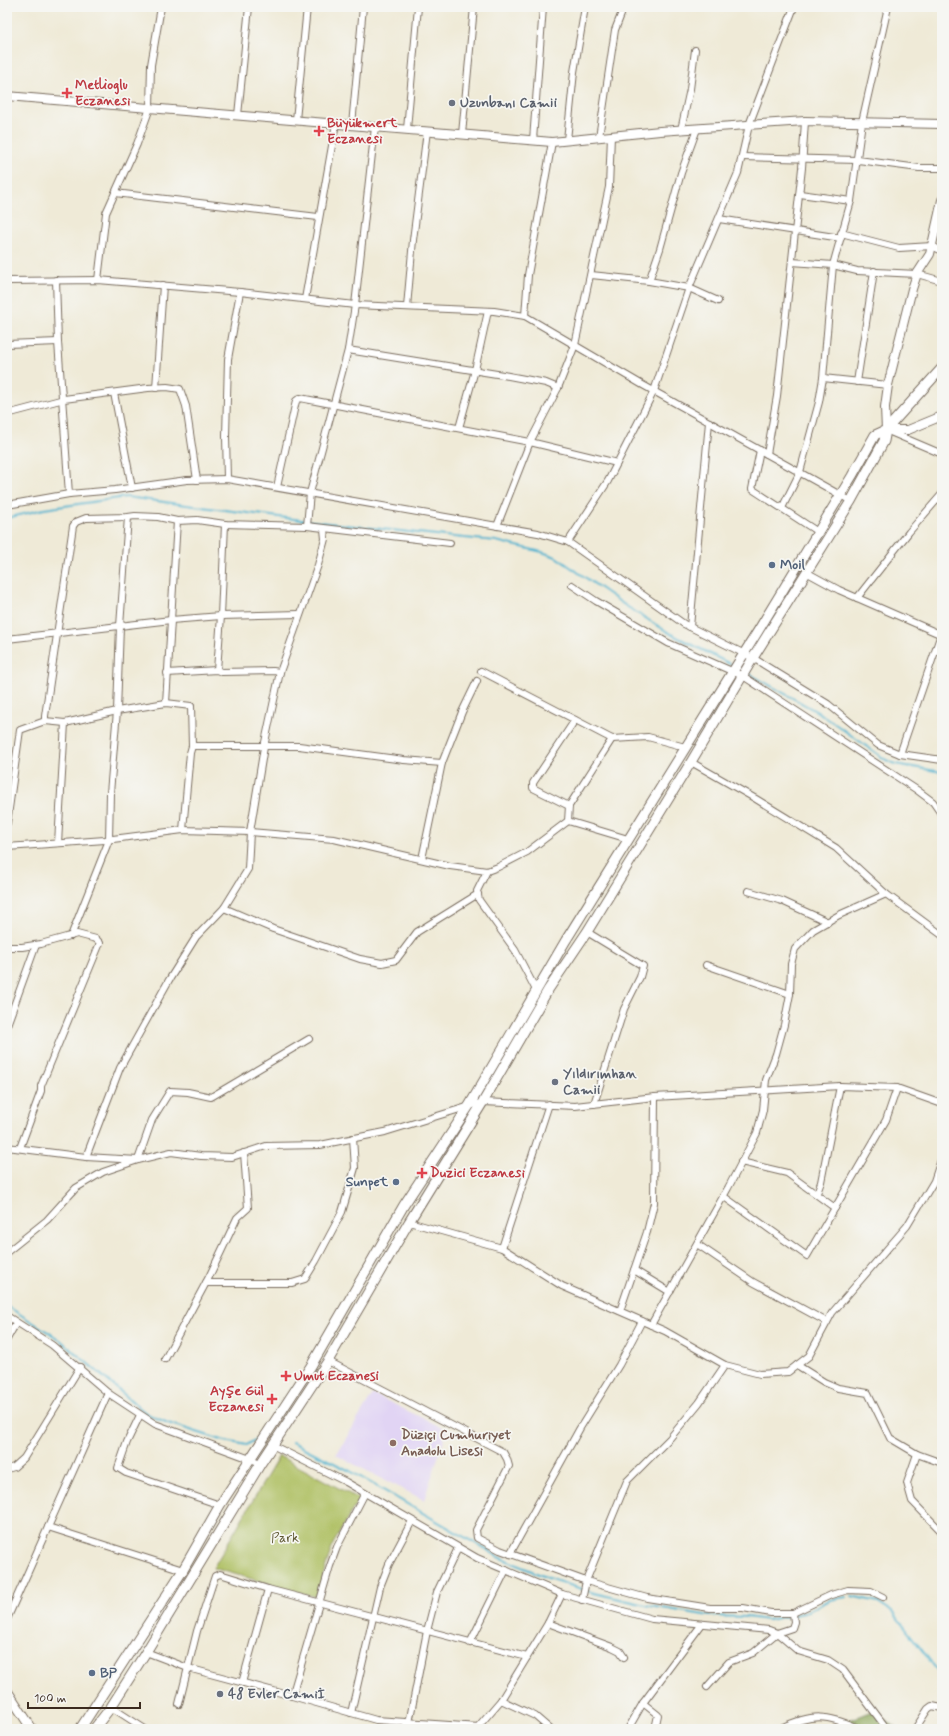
<svg xmlns="http://www.w3.org/2000/svg" width="949" height="1736" viewBox="0 0 949 1736" font-family="Mynerve,sans-serif">
<style>
.built{fill:#e1d4f4}
.green{fill:#afc063;stroke:#757540}
.forest{fill:#8ba659;stroke:#63683c}
.lines{fill:none;stroke-linecap:round;stroke-linejoin:round}
.stream{stroke:#51b4d0;stroke-width:2}
.minor-casing{stroke:#7a6d5f;stroke-width:8}
.tertiary-casing{stroke:#7a6d5f;stroke-width:10}
.secondary-casing{stroke:#7a6d5f;stroke-width:11}
.minor{stroke:#fff;stroke-width:6}
.tertiary{stroke:#fff;stroke-width:8}
.secondary{stroke:#fff;stroke-width:9}
.health-dot{fill:#e0444e;stroke:#f6f6f2;stroke-width:1.5}
.worship-dot{fill:#6b7280;stroke:#f6f6f2;stroke-width:1.5}
.service-dot{fill:#5c6f8a;stroke:#f6f6f2;stroke-width:1.5}
.education-dot{fill:#8d6e63;stroke:#f6f6f2;stroke-width:1.5}
.labels{text-anchor:middle;dominant-baseline:central;stroke-width:3.5;stroke-linejoin:round;paint-order:stroke}
.health-label{font-size:14px;font-weight:bold;fill:#be3a42;stroke:#f6f6f2;text-anchor:start}
.worship-label{font-size:14px;font-weight:bold;fill:#5b616d;stroke:#f6f6f2;text-anchor:start}
.service-label{font-size:14px;font-weight:bold;fill:#4e5e75;stroke:#f6f6f2;text-anchor:start}
.education-label{font-size:14px;font-weight:bold;fill:#785e54;stroke:#f6f6f2;text-anchor:start}
.park-label{font-size:14px;fill:#5e5733;stroke:#f6f6f2}
</style>
<rect width="100%" height="100%" fill="#f6f6f2"/>
<filter id="ink" filterUnits="userSpaceOnUse"><feTurbulence type="fractalNoise" baseFrequency=".025" numOctaves="2"/><feDisplacementMap in="SourceGraphic" scale="8" xChannelSelector="R" yChannelSelector="G"/><feConvolveMatrix kernelMatrix="1 2 1 2 8 2 1 2 1" color-interpolation-filters="sRGB"/></filter>
<filter id="wash" filterUnits="userSpaceOnUse"><feTurbulence type="fractalNoise" baseFrequency=".012" numOctaves="4" result="noise"/><feDisplacementMap in="SourceGraphic" scale="16" xChannelSelector="R" yChannelSelector="G"/><feGaussianBlur stdDeviation="0.9" result="paint"/><feColorMatrix in="noise" values="0 0 0 0 0 0 0 0 0 0 0 0 0 0 0 0 0 1.4 0 .05"/><feComposite in="paint" operator="in"/></filter>
<g filter="url(#wash)">
<rect width="100%" height="100%" fill="#efead7"/>
<!-- built -->
<polygon class="built" points="373,1394 447,1430 424,1500 336,1455"/>
<!-- green -->
<polygon class="green" points="279,1456 359,1499 333,1544 316,1597 213,1568"/>
<!-- forest -->
<polygon class="forest" points="874,1710 897,1729 832,1729 832,1727"/>
<g class="lines">
<!-- stream -->
<g class="stream">
<polyline points="7,21 11,7"/>
<polyline points="7,518 44,509 126,497 302,520 454,537 496,541 542,552 556,557 626,606 671,634 734,666"/>
<polyline points="748,673 821,714 886,760 895,764 942,772"/>
<polyline points="7,1306 59,1339 147,1414 168,1423 225,1441 247,1445 256,1439"/>
<polyline points="292,1442 350,1471 499,1557 548,1578 594,1593 650,1606 710,1616 746,1617 768,1620 804,1613 830,1600 846,1597"/>
<polyline points="851,1596 878,1602 893,1612 937,1670"/>
</g>
</g>
</g>
<g filter="url(#ink)">
<g class="lines">
<!-- minor casing -->
<g class="minor-casing">
<g id="minor">
<polyline points="238,115 249,7"/>
<polyline points="296,120 307,7"/>
<polyline points="352,125 363,7"/>
<polyline points="407,129 418,7"/>
<polyline points="681,130 690,89 695,50"/>
<polyline points="462,134 474,7"/>
<polyline points="599,137 615,30 624,7"/>
<polyline points="533,140 543,7"/>
<polyline points="567,140 574,72 585,7"/>
<polyline points="742,157 858,160 919,168 942,168"/>
<polyline points="115,193 318,217"/>
<polyline points="800,194 851,201"/>
<polyline points="719,219 841,238"/>
<polyline points="841,233 899,248 932,246 942,251"/>
<polyline points="792,262 833,265 857,271 917,274 942,281"/>
<polyline points="591,275 649,281 689,288 718,301"/>
<polyline points="56,280 58,342 69,494"/>
<polyline points="98,280 106,213 137,144 150,108 151,65 161,7"/>
<polyline points="7,281 98,280 240,292 355,305 494,311 525,316 641,384 851,501"/>
<polyline points="649,281 660,249 681,173 697,129"/>
<polyline points="305,299 336,123"/>
<polyline points="407,307 413,240 427,131"/>
<polyline points="525,316 528,275 552,142"/>
<polyline points="7,344 58,342"/>
<polyline points="348,350 503,375 546,383 558,388"/>
<polyline points="823,378 888,385"/>
<polyline points="857,382 874,271"/>
<polyline points="156,388 163,285"/>
<polyline points="114,393 132,488"/>
<polyline points="7,414 64,399 148,388 167,387 180,389 186,406 197,480"/>
<polyline points="459,428 475,370 488,311"/>
<polyline points="888,431 942,454"/>
<polyline points="760,450 752,489 818,532"/>
<polyline points="767,454 777,396 802,168 805,121"/>
<polyline points="227,479 226,436 228,359 240,292"/>
<polyline points="277,487 296,401 300,398 530,442 617,463"/>
<polyline points="7,505 69,494 115,490 187,480 227,479 538,533 568,542 684,624 753,658 828,704 878,745 900,754 942,760"/>
<polyline points="782,508 800,472 819,402 823,378 833,265 851,201 862,122 888,7"/>
<polyline points="307,526 310,493 348,350 355,305 375,127"/>
<polyline points="497,526 530,442 558,388 575,345 609,187 611,136"/>
<polyline points="568,542 608,481 654,391 689,288 738,173 749,125 794,7"/>
<polyline points="806,572 839,590 942,635"/>
<polyline points="572,585 596,601 668,643 743,676 917,790 933,802 942,815"/>
<polyline points="857,598 909,532 942,494"/>
<polyline points="690,627 709,422"/>
<polyline points="7,639 171,620 221,616 300,614"/>
<polyline points="217,670 221,616 225,524"/>
<polyline points="481,671 612,739 648,737 685,747"/>
<polyline points="167,673 217,670 221,672 273,671 280,672"/>
<polyline points="166,703 177,521"/>
<polyline points="45,721 45,716 73,526 76,522 86,518 128,517 135,516 158,517 177,521 197,520 225,524 307,526 450,543"/>
<polyline points="192,746 299,746 404,760 442,763"/>
<polyline points="900,754 941,634"/>
<polyline points="691,762 756,799 836,848 886,894 942,935"/>
<polyline points="569,806 533,788 533,783 575,720"/>
<polyline points="568,821 628,839"/>
<polyline points="7,823 20,730 45,721 65,723 117,711 166,703 191,706 192,746 190,753 183,830"/>
<polyline points="58,843 65,723"/>
<polyline points="7,847 105,840 183,830 250,832 334,839 450,866 487,871 498,867 527,852 568,821 569,806 612,739"/>
<polyline points="422,859 442,763 462,712 477,681"/>
<polyline points="487,871 477,891 479,900 515,950 537,992"/>
<polyline points="748,891 782,901 828,922"/>
<polyline points="224,908 273,929 360,959 382,963 396,960 417,932 478,894"/>
<polyline points="587,932 643,966 640,977 624,1009 594,1104"/>
<polyline points="71,936 109,840 110,793 117,711 120,626 128,517"/>
<polyline points="7,947 22,947 41,944 77,934 96,939 100,943 41,1086 41,1091 20,1148"/>
<polyline points="706,965 790,994"/>
<polyline points="7,1025 36,945"/>
<polyline points="7,1147 86,1157 138,1160 152,1120 170,1091 188,1092 211,1097 309,1039"/>
<polyline points="86,1157 120,1068 169,980 196,937 224,908 248,869 250,832 264,747 280,672 318,565 325,539 324,529"/>
<polyline points="741,1162 787,1173 835,1208"/>
<polyline points="817,1193 821,1182 840,1086"/>
<polyline points="723,1196 807,1256 886,1120 897,1088"/>
<polyline points="409,1222 502,1248 562,1286 665,1331 725,1365 760,1374 788,1372 809,1356 832,1313 907,1226 934,1181 942,1157"/>
<polyline points="697,1244 753,1282 827,1322"/>
<polyline points="502,1248 549,1104"/>
<polyline points="7,1252 47,1220 76,1188 103,1172 138,1160 171,1152 201,1156 232,1157 266,1146 320,1145 385,1132 483,1102 575,1106 655,1097 840,1086 897,1088 942,1104"/>
<polyline points="634,1270 670,1292"/>
<polyline points="206,1283 292,1283 305,1279 316,1261 342,1212 355,1168 353,1138"/>
<polyline points="620,1311 647,1232 654,1203 655,1097"/>
<polyline points="7,1316 52,1345 108,1393 155,1424 261,1463"/>
<polyline points="651,1325 728,1188 757,1133 763,1110 766,1080 776,1054 784,1025 790,994 791,964 795,949 813,930 839,915 886,894"/>
<polyline points="7,1339 16,1323"/>
<polyline points="165,1359 209,1277 237,1218 248,1208 244,1153"/>
<polyline points="328,1361 503,1452 507,1459 509,1466 476,1530 477,1538 500,1550 586,1581 647,1598 710,1608 743,1608 771,1613 793,1613 831,1595 848,1590 871,1591 883,1597"/>
<polyline points="797,1365 824,1382 838,1388 868,1393 890,1438 917,1454 942,1463"/>
<polyline points="140,1415 127,1442 118,1468 126,1473 220,1505"/>
<polyline points="272,1445 346,1482 477,1558 562,1594 652,1619 769,1630 777,1633 792,1628 794,1622 793,1613"/>
<polyline points="917,1454 907,1483 912,1501 942,1532"/>
<polyline points="7,1469 14,1467 24,1458 80,1367"/>
<polyline points="48,1527 183,1570"/>
<polyline points="510,1554 580,1428 619,1365 642,1321"/>
<polyline points="582,1600 586,1581 627,1481 670,1438 699,1403 725,1365"/>
<polyline points="7,1619 108,1393"/>
<polyline points="548,1623 612,1647 620,1651 624,1657"/>
<polyline points="470,1643 506,1570"/>
<polyline points="146,1652 188,1668 292,1696 376,1720 479,1727 481,1729"/>
<polyline points="242,1683 268,1589"/>
<polyline points="707,1687 729,1662 753,1653 777,1633 798,1651 828,1660 843,1670 887,1729"/>
<polyline points="292,1696 330,1566 337,1547 365,1493"/>
<polyline points="501,1700 535,1716 550,1729"/>
<polyline points="643,1703 658,1715 655,1729"/>
<polyline points="179,1704 197,1631 215,1576 220,1574 268,1589 527,1657"/>
<polyline points="111,1707 145,1729"/>
<polyline points="351,1713 380,1587 389,1564 412,1521"/>
<polyline points="409,1723 427,1631 437,1592 458,1548"/>
<polyline points="476,1729 501,1700 548,1623 562,1594"/>
<polyline points="628,1729 643,1703 702,1624"/>
<path d="M779,1729C812,1713 827,1714 860,1729"/>
<polyline points="915,1729 928,1709 932,1706 942,1708"/>
</g>
</g>
<!-- tertiary casing -->
<g class="tertiary-casing">
<g id="tertiary">
<polyline points="7,96 552,142 660,131 805,121 942,124"/>
<polyline points="942,200 930,254 917,274 912,289 888,385 885,407 886,430 908,430 942,416"/>
</g>
</g>
<!-- secondary casing -->
<g class="secondary-casing">
<g id="secondary">
<polyline points="7,1691 32,1729"/>
<polyline points="80,1729 183,1570 220,1505 311,1366 404,1205 469,1106 566,940 758,631 852,476 875,435 886,430 942,368"/>
<polyline points="94,1729 111,1707 146,1652 261,1463 328,1361 409,1222 483,1102 548,990 587,932 691,762 753,658 851,501 884,441 886,430"/>
</g>
</g>
<!-- minor -->
<use href="#minor" class="minor"/>
<!-- tertiary -->
<use href="#tertiary" class="tertiary"/>
<!-- secondary -->
<use href="#secondary" class="secondary"/>
</g>
</g>
<!-- markers -->
<g class="health-dot">
<path d="M65 87h4v4h4v4h-4v4h-4v-4h-4v-4h4z"/>
<path d="M317 125h4v4h4v4h-4v4h-4v-4h-4v-4h4z"/>
<path d="M420 1167h4v4h4v4h-4v4h-4v-4h-4v-4h4z"/>
<path d="M284 1370h4v4h4v4h-4v4h-4v-4h-4v-4h4z"/>
<path d="M270 1393h4v4h4v4h-4v4h-4v-4h-4v-4h4z"/>
</g>
<g class="worship-dot">
<circle cx="452" cy="103" r="4"/>
<circle cx="555" cy="1082" r="4"/>
<circle cx="220" cy="1694" r="4"/>
</g>
<g class="service-dot">
<circle cx="772" cy="565" r="4"/>
<circle cx="396" cy="1182" r="4"/>
<circle cx="92" cy="1673" r="4"/>
</g>
<circle class="education-dot" cx="393" cy="1443" r="4"/>
<g class="labels">
<!-- health labels -->
<g class="health-label">
<text x="75" y="85">Metlioglu<tspan x="75" dy="16">Eczanesi</tspan></text>
<text x="327" y="123">Büyükmert<tspan x="327" dy="16">Eczanesi</tspan></text>
<text x="430" y="1173">Duzici Eczanesi</text>
<text x="294" y="1376">Umut Eczanesi</text>
<text x="264" y="1391" text-anchor="end">Ayşe Gül<tspan x="264" dy="16">Eczanesi</tspan></text>
</g>
<!-- worship labels -->
<g class="worship-label">
<text x="460" y="103">Uzunbanı Camii</text>
<text x="563" y="1074">Yıldırımhan<tspan x="563" dy="16">Camii</tspan></text>
<text x="228" y="1694">48 Evler Camiİ</text>
</g>
<!-- service labels -->
<g class="service-label">
<text x="780" y="565">Moil</text>
<text x="388" y="1182" text-anchor="end">Sunpet</text>
<text x="100" y="1673">BP</text>
</g>
<!-- education labels -->
<g class="education-label">
<text x="401" y="1435">Düziçi Cumhuriyet<tspan x="401" dy="16">Anadolu Lisesi</tspan></text>
</g>
<!-- park labels -->
<g class="park-label">
<text x="285" y="1538">Park</text>
</g>
</g>
<!-- margin -->
<rect width="949" height="1736" fill="none" stroke="#f6f6f2" stroke-width="24"/>
<!-- scale -->
<path d="M28 1702v6h112v-6" fill="none" stroke="#3b2a1e" stroke-width="2"/>
<text x="34" y="1702" font-size="12" fill="#3b2a1e" stroke="#f6f6f2" stroke-width="3" paint-order="stroke">100 m</text>
</svg>
